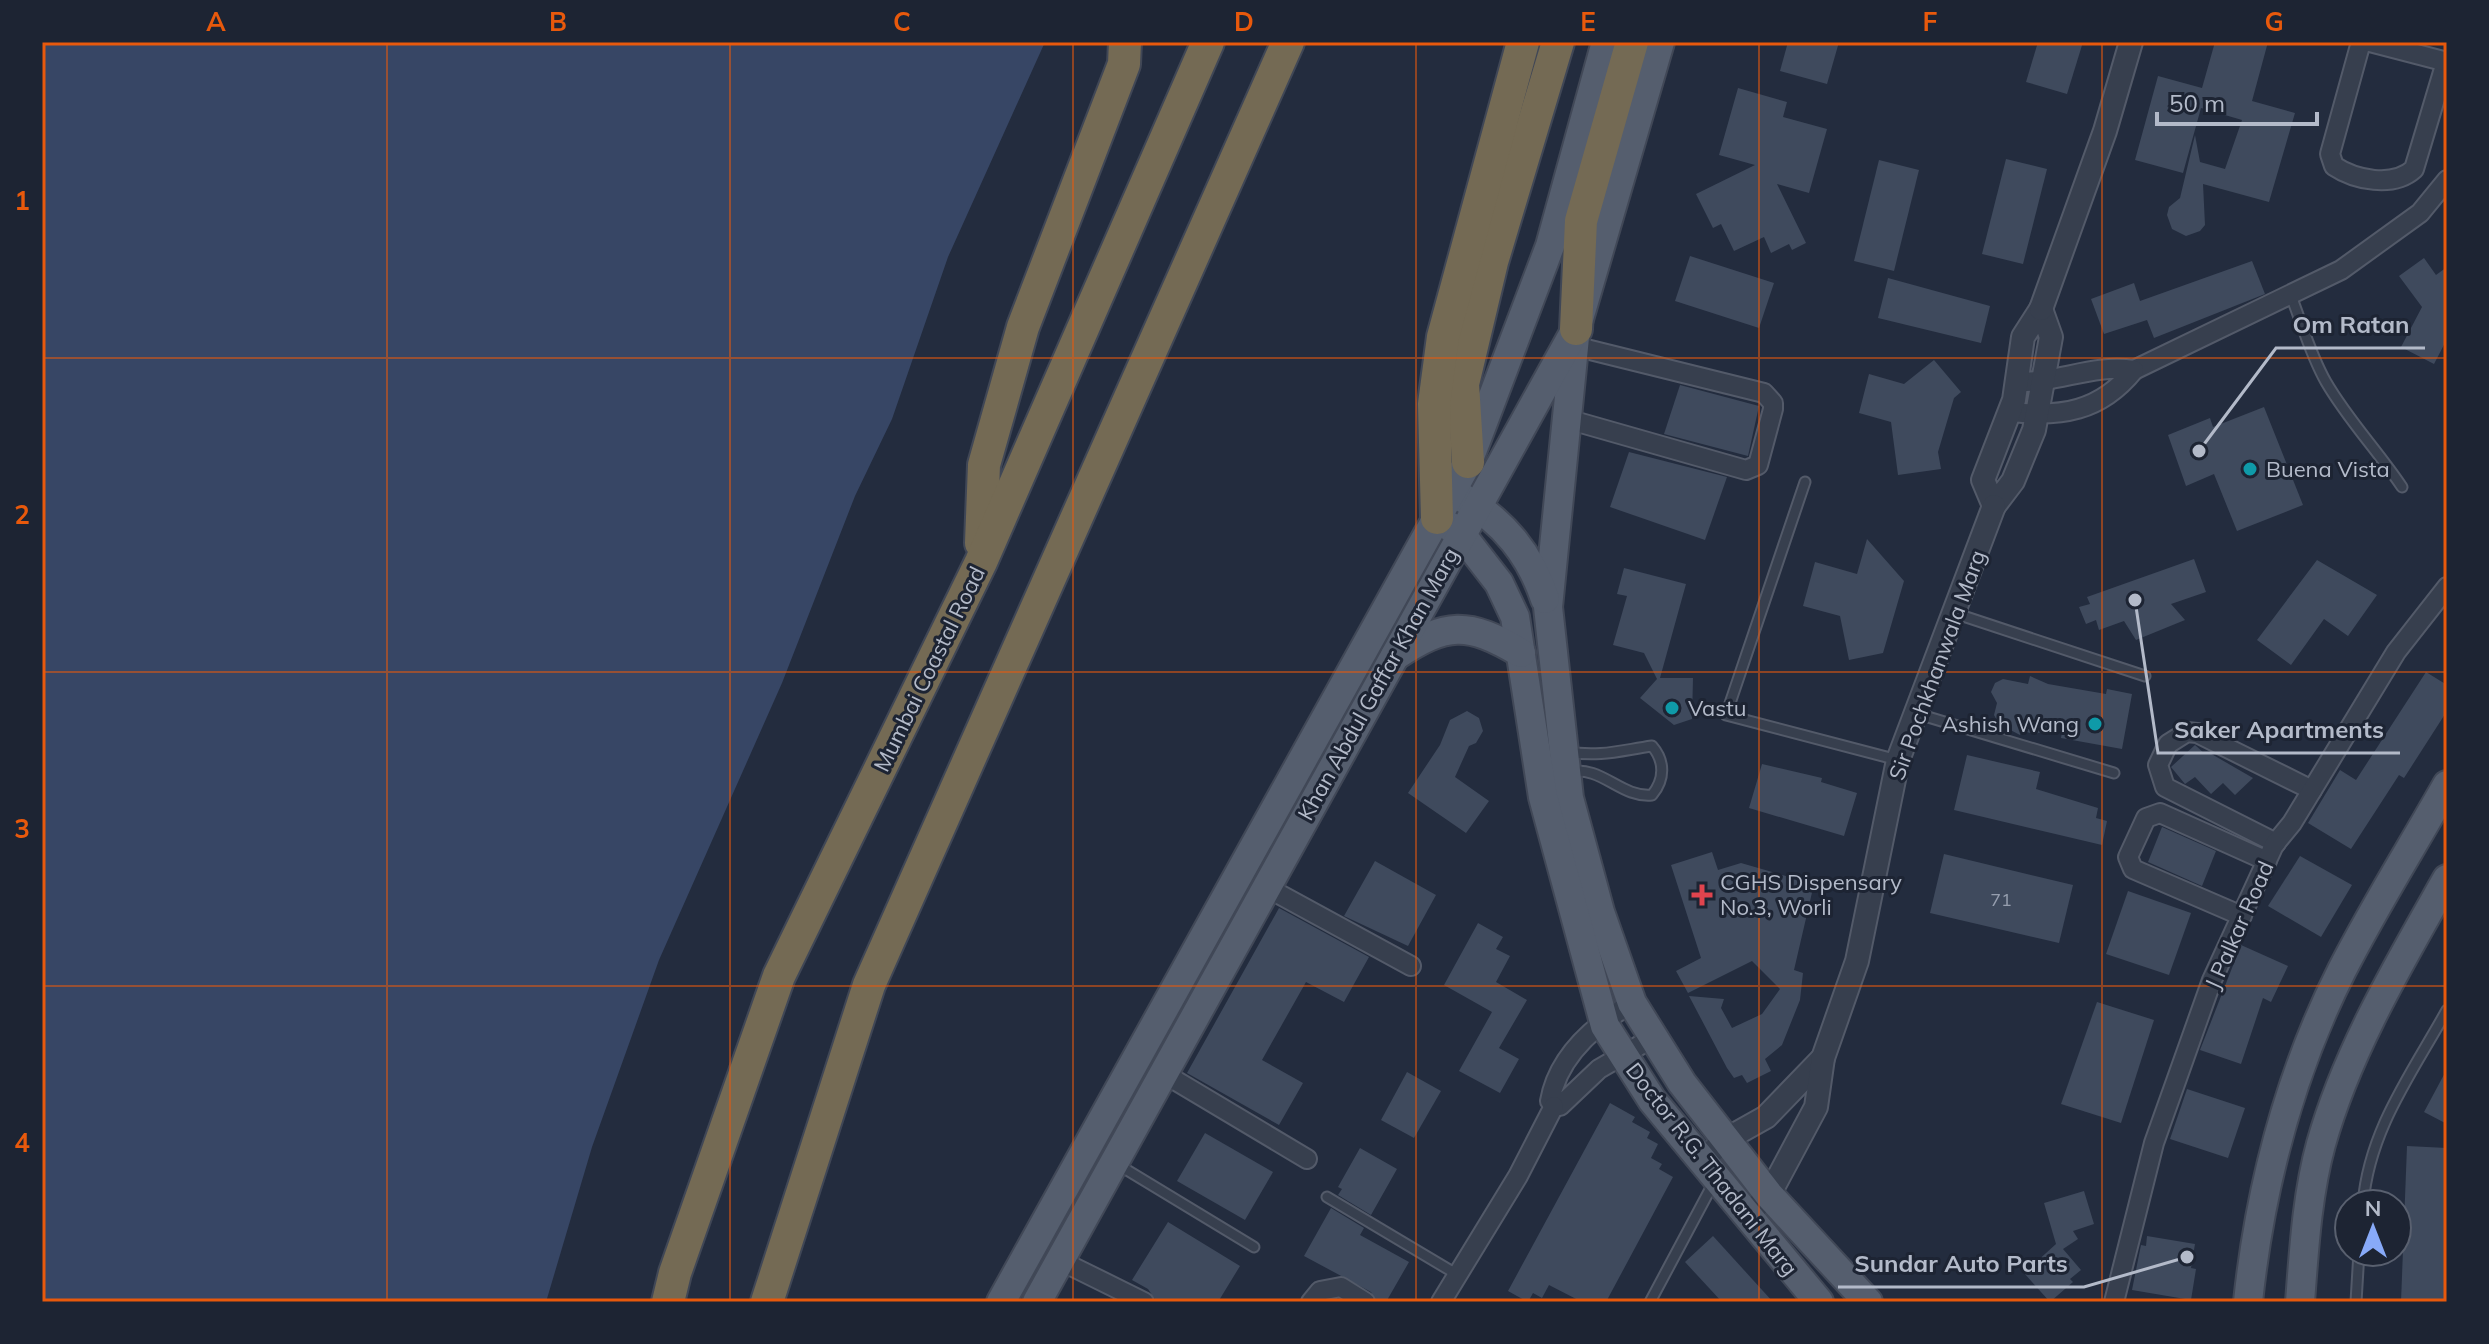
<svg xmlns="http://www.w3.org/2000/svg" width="2489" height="1344" viewBox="0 0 2489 1344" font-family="Mulish,sans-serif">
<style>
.water{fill:#374665}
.building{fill:#3f4a5d}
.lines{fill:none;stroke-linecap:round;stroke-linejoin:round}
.service-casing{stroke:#535a69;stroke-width:13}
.minor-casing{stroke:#535a69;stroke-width:22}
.tertiary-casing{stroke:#535a69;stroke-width:26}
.primary-casing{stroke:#414857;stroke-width:32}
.motorway-casing{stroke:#404756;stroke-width:36}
.service{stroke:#373f4e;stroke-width:9}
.minor{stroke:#373f4e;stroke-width:18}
.tertiary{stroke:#373f4e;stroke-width:22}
.primary{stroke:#555e6e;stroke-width:28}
.motorway{stroke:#746a54;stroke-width:32}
.grid{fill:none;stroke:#e8590c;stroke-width:2;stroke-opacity:0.55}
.culture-dot{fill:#0f9aa8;stroke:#1d2433;stroke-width:3}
.health-dot{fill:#e0444e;stroke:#1d2433;stroke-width:3}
.labels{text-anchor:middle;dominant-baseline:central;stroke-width:6;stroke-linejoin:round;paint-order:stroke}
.number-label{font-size:18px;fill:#969eae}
.poi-label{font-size:22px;fill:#b3bac9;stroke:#1d2433;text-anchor:start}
.street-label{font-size:22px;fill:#b3bac9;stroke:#1d2433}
.leader{fill:none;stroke:#b3bac9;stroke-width:3}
.callout-dot{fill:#b3bac9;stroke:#1d2433;stroke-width:3}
.callout-label{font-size:24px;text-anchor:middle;font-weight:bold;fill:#b3bac9;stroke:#1d2433;stroke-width:6;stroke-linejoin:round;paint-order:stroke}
.neatline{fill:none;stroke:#e8590c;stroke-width:3}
.grid-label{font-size:26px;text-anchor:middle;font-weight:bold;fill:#e8590c}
</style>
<rect width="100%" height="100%" fill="#232c3e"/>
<!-- water -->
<polygon class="water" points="42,42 1045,42 948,257 892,419 855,496 782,683 659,960 592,1147 546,1302 42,1302"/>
<!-- building -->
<g class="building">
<polygon points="1788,42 1839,42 1827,84 1780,71"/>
<polygon points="2038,42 2083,42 2067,94 2026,82"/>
<polygon points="2215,42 2268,42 2252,101 2295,113 2269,202 2203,184 2205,225 2200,231 2186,236 2172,229 2167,215 2169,207 2180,198 2195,135 2200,162 2225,169 2242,120 2201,108 2183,173 2135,160 2158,76 2202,88"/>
<polygon points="1738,88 1787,102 1783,117 1827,129 1809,193 1777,184 1806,243 1792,250 1789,244 1771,253 1764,237 1734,251 1721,224 1713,228 1696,194 1755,165 1719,155"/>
<polygon points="2006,159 2047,169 2023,264 1982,254"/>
<polygon points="1879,160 1919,170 1894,271 1854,261"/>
<polygon points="1690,256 1774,283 1759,328 1675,301"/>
<polygon points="2424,258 2436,275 2447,267 2447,339 2434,364 2401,347 2422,307 2399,276"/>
<polygon points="2252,261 2265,294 2154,338 2147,320 2104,334 2091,299 2134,283 2140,301"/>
<polygon points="1888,278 1990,306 1981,343 1878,318"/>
<polygon points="1934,360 1961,392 1954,398 1938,452 1941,469 1898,475 1891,422 1859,413 1869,374 1904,384"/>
<polygon points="1680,385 1759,406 1748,456 1664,434"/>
<polygon points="2264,407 2303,505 2237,531 2214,474 2186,486 2168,435 2210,418 2213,427"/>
<polygon points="1629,452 1727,477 1705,540 1610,507"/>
<polygon points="1867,539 1904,581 1883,653 1849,660 1840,616 1803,606 1815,562 1857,574"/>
<polygon points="2194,559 2206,592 2171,604 2185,620 2136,640 2124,621 2099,630 2096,620 2086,624 2079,607 2090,604 2087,597"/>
<polygon points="2317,560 2377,595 2348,636 2324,619 2291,665 2257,640"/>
<polygon points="1624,568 1686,584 1660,678 1693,678 1692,719 1674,725 1640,698 1657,679 1644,653 1613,645 1627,596 1617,594"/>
<polygon points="2426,672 2447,685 2447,711 2404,778 2399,775 2351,849 2308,823 2340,770 2356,780"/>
<polygon points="2030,676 2048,684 2106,694 2107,689 2132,694 2122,749 2061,738 2063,726 2035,734 2022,731 2020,735 1999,724 1994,715 1997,703 1991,692 1995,683 2003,679 2028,684"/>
<polygon points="1467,711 1479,718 1483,731 1476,743 1469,746 1455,777 1489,801 1466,833 1408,793 1440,745 1450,720"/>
<polygon points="2195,745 2205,754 2208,752 2253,778 2235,795 2223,783 2211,794 2195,777 2185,784 2171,767"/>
<polygon points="1967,755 2040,772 2036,789 2098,808 2096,818 2107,821 2102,845 1954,810"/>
<polygon points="1762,764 1822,778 1821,782 1857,793 1844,836 1749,808"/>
<polygon points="2162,827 2216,851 2202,886 2148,862"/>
<polygon points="1712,852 1718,870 1741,863 1814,884 1794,970 1803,973 1800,1000 1782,1045 1765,1059 1771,1071 1747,1083 1742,1075 1734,1078 1727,1068 1689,996 1724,999 1721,1008 1732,1028 1762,1014 1780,989 1752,961 1688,993 1676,971 1701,958 1671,865"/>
<polygon points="1944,854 2073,885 2059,943 1930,913"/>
<polygon points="2300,856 2352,885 2321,937 2268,906"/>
<polygon points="1375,861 1436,895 1408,946 1344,916"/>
<polygon points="2128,891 2191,913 2169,975 2106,954"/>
<polygon points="1279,908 1369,957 1344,1002 1306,982 1262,1060 1303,1083 1279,1125 1187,1073"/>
<polygon points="1478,923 1503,937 1496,949 1510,956 1496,982 1527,1000 1499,1048 1519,1059 1500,1093 1459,1071 1492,1012 1444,985"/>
<polygon points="2241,945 2288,966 2271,1002 2263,998 2241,1064 2200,1050"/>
<polygon points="2097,1002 2154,1020 2121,1123 2061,1104"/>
<polygon points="2447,1069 2447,1124 2424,1112"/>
<polygon points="1407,1072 1441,1091 1414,1138 1381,1120"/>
<polygon points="2187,1089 2245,1108 2228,1158 2170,1139"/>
<polygon points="1610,1103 1635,1117 1632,1122 1650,1132 1647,1138 1658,1144 1651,1158 1662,1164 1659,1169 1673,1177 1606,1302 1582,1302 1549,1285 1542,1298 1533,1293 1528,1302 1508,1291"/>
<polygon points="1205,1133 1273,1172 1245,1220 1177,1181"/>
<polygon points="2407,1146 2447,1148 2447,1302 2401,1302"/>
<polygon points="1360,1148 1397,1169 1371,1215 1338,1195 1342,1189 1338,1187"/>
<polygon points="2084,1191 2094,1224 2073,1231 2078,1239 2063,1249 2081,1270 2070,1279 2073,1282 2050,1302 2024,1273 2056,1244 2044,1203"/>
<polygon points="1331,1208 1364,1228 1360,1235 1409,1262 1386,1302 1377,1302 1371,1292 1304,1256"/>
<polygon points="1168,1222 1240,1266 1218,1302 1157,1302 1148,1289 1132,1280"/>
<polygon points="1713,1236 1773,1302 1722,1302 1685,1262"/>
<polygon points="2147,1236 2195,1244 2191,1268 2196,1269 2191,1300 2132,1290 2141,1245 2146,1246"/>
</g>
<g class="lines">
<!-- service casing -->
<g class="service-casing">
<g id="service">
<path d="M2291,296C2302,324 2311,356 2326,382C2348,420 2378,451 2402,487"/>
<polyline points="1805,482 1726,715 1898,760"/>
<polyline points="1954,613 2145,676"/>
<polyline points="1918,714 2114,773"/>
<path d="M1566,752C1601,757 1618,751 1652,746C1665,761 1665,779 1652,795C1620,798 1602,765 1569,772"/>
<polyline points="1117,1164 1254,1247"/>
<polyline points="1327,1197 1458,1275"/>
<path d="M2363,1204C2369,1130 2412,1073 2447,1010"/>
<polyline points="1650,1302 1714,1182"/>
<polyline points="2356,1302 2359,1252"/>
</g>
</g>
<!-- minor casing -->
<g class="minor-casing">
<g id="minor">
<path d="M2361,42L2330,154L2334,166C2355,180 2393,188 2414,169L2446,62"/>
<polyline points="2370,42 2447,62"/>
<polyline points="2134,370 2341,270 2420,213 2447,180"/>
<path d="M2011,412C2061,417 2100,412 2134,370C2091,364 2060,383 2016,382"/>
<polyline points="1567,419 1746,470 1758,465 1773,409 1773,403 1764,393 1574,346"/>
<polyline points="2276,843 2165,787 2158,765 2168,744 2187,732 2197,733 2312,790"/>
<polyline points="1266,887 1411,966"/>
<polyline points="2242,916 2133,869 2128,857 2146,818 2160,813 2267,861"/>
<path d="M1632,1003C1596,1024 1558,1056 1550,1101L1554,1106H1560L1599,1069L1654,1037"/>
<polyline points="1163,1073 1307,1159"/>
<polyline points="1061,1261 1144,1302"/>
<polyline points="1311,1302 1320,1291 1341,1287 1365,1302"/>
<polyline points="1441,1302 1518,1176 1554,1106"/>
<polyline points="2114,1302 2154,1143 2212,980 2274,845 2292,823 2396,652 2447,587"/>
</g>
</g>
<!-- tertiary casing -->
<g class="tertiary-casing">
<g id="tertiary">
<polygon points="2041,309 2051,337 2034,430 2013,481 1994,506 1983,480 2014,400 2023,337"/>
<polyline points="2041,309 2105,131 2131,42"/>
<polyline points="1702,1161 1725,1140 1766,1117 1823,1058"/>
<polyline points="1746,1216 1769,1195 1816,1107 1823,1058 1857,961 1898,760 1994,506"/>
</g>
</g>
<!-- primary casing -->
<g class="primary-casing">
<g id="primary">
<polyline points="1575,337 1548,607 1569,798 1600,912 1632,1003 1682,1083 1769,1195 1868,1302"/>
<path d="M1463,498C1504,522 1530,554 1545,599"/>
<polyline points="1449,526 1461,534 1499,583 1515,617 1543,797 1605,1026 1652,1100 1819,1302"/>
<path d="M1395,656C1447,622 1467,621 1521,653"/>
<polyline points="1001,1302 1468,462 1550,246 1606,42"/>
<polyline points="1037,1302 1576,329 1660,42"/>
<path d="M2248,1302C2260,1188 2290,1073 2342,970C2374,907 2412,847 2447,785"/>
<path d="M2300,1302C2304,1250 2307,1195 2321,1144C2347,1051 2400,962 2447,879"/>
</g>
</g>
<!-- motorway casing -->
<g class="motorway-casing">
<g id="motorway">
<polyline points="1576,329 1581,221 1632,42"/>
<polyline points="1468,462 1463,384 1492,262 1558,42"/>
<polyline points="1437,518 1434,404 1443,337 1523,42"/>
<polyline points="981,543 984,465 1023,327 1124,64 1125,42"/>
<polyline points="668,1302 675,1273 779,976 981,562 1208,42"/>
<polyline points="767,1302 869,985 1288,42"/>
</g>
</g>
<!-- service -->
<use href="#service" class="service"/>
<!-- minor -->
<use href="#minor" class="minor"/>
<!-- tertiary -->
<use href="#tertiary" class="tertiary"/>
<!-- primary -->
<use href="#primary" class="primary"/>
<!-- motorway -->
<use href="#motorway" class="motorway"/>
</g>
<!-- grid -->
<path class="grid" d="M387,42V1302M730,42V1302M1073,42V1302M1416,42V1302M1759,42V1302M2102,42V1302M42,358H2447M42,672H2447M42,986H2447"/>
<!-- markers -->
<g class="culture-dot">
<circle cx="2250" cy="469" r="8"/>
<circle cx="1672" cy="708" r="8"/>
<circle cx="2095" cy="724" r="8"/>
</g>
<path class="health-dot" d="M1698 883h8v8h8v8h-8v8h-8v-8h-8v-8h8z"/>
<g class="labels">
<!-- number labels -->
<g class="number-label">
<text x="2001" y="899">71</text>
</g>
<!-- poi labels -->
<g class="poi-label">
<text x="2266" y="469">Buena Vista</text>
<text x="1688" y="708">Vastu</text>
<text x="2079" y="724" text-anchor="end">Ashish Wang</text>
<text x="1720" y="882">CGHS Dispensary<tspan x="1720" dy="25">No.3, Worli</tspan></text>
</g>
<!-- street labels -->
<g class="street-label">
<text transform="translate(1937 665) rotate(-70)">Sir Pochkhanwala Marg</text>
<text transform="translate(929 669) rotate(-64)">Mumbai Coastal Road</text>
<text transform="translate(1378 684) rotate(-61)">Khan Abdul Gaffar Khan Marg</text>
<text transform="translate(2239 925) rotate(-66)">J Palkar Road</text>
<text transform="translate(1712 1169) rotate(52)">Doctor R.G. Thadani Marg</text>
</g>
</g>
<!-- callouts -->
<path class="leader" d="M2199 451L2276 348H2425M2135 600L2158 753H2400M2187 1257L2084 1287H1838"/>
<g class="callout-dot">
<circle cx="2199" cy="451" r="8"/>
<circle cx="2135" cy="600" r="8"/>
<circle cx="2187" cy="1257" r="8"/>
</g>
<g class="callout-label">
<text x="2351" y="333">Om Ratan</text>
<text x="2279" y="738">Saker Apartments</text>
<text x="1961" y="1272">Sundar Auto Parts</text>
</g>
<!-- border -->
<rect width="2489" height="1344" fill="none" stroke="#1d2433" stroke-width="88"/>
<!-- north arrow -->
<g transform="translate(2373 1228)"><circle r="38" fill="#1d2433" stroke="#59606f" stroke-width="2"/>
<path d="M0-6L14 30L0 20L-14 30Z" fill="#88aaf9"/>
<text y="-12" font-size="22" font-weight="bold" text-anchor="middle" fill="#b3bac9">N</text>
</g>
<!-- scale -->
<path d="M2157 112v12h160v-12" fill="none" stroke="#b3bac9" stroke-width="4"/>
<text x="2169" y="112" font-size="24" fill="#b3bac9" stroke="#1d2433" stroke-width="6" paint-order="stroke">50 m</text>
<rect x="44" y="44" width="2401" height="1256" class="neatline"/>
<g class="grid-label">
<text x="216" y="31">A</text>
<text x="558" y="31">B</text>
<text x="902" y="31">C</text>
<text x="1244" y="31">D</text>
<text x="1588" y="31">E</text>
<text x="1930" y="31">F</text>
<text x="2274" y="31">G</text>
<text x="22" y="210">1</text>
<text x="22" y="524">2</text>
<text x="22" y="838">3</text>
<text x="22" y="1152">4</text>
</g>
</svg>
